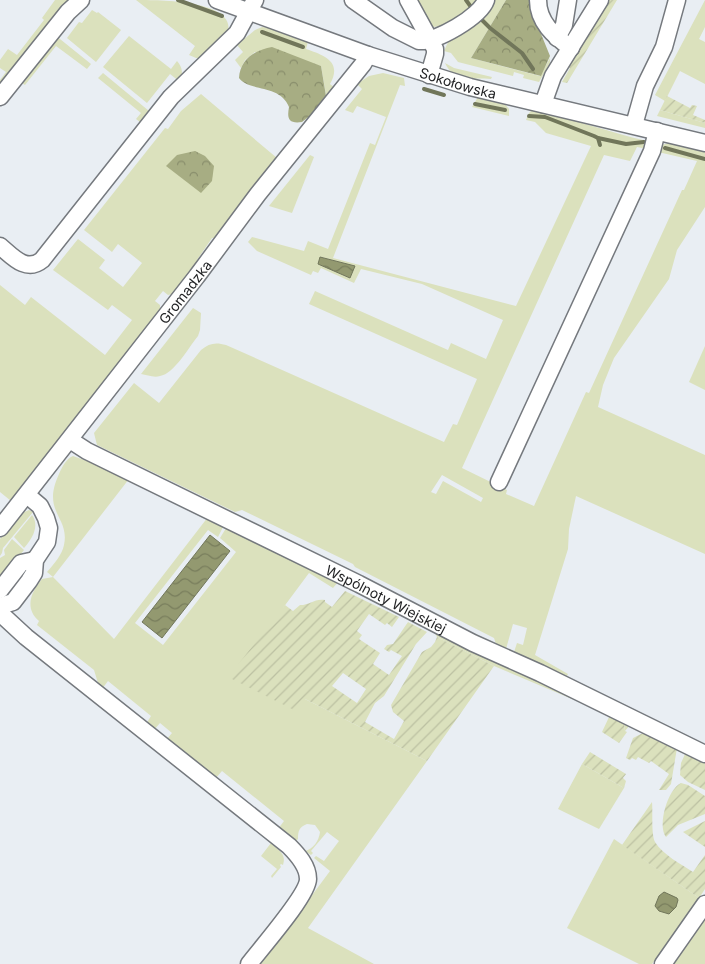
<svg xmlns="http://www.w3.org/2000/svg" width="705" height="964" viewBox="0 0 705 964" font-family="Inter,sans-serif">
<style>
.grass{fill:#dbe1bd;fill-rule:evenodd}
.forest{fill:url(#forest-crowns)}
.garden{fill:url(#garden-furrows);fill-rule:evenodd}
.water{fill:url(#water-waves);stroke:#71765a}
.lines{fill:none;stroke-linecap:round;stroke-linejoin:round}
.stream{stroke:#71765a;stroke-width:4}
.minor-casing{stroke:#75797e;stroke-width:19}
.minor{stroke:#fff;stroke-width:16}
.labels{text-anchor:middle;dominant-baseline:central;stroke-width:4;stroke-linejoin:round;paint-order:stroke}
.street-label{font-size:14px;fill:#232426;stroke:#f8fbfe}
</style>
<defs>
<pattern id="forest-crowns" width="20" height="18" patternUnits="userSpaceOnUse" patternTransform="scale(1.25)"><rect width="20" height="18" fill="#a7ad83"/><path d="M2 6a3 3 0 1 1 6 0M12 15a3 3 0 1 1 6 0" fill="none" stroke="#888d6b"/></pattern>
<pattern id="garden-furrows" width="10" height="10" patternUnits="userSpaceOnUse" patternTransform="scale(1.25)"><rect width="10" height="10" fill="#dbe1bd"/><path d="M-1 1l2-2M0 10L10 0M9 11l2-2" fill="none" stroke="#bcc1a2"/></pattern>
<pattern id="water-waves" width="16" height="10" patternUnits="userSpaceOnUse" patternTransform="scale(1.25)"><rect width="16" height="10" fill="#939970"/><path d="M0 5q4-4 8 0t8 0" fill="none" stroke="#787d5c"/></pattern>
</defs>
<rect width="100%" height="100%" fill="#e9eef3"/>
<!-- grass -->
<g class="grass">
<polygon points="55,0 74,0 0,90 0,80 6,72 0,68 0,60 8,49 17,55 44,20 42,18"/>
<path d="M136,0C159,0 237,0 228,33L201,58H196L189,55L195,46Z"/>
<path d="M416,0H478C466,14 451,26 433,27Z"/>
<polygon points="492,0 506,0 471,58 540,76 550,58 550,63 539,82 523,78 524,75 514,72 513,76 458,62 451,53 444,51 449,40"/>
<polygon points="705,0 705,27 699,39 705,42 705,84 680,71 665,101 655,95"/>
<polygon points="92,10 97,13 98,12 121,30 96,62 67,38 79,22 82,23"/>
<path d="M262,27L271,28L308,42L306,49C323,55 343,61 330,84L335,88L215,238H212L197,260L198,261L172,294L168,295L163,291L155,301L160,305V310L11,501L0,492V285L25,305L31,297L105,355L132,320L112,305L108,310L53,270L78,239L105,260L99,268L123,287L142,263L118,244L112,252L84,230L165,128L168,129L181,111L201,94L277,158L326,95L321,66L255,52L245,60L241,68L235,60L243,52L237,45L255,30Z"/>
<polygon points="55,35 91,64 87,69 56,46 25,85 19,81"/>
<path d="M129,36L171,69L177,61C183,68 183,74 180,82L170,74L147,103L103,67Z"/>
<path d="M445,63L454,68L492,77L491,79C475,78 453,82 445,63Z"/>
<polygon points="103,73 149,111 140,122 136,119 141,113 98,78"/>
<path d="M383,73L404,78L405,86L400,85L333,258L516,306L591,146L546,133L535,122L526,120L529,113L532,110C571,118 608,132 647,141V149L637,147L630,161L604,155L462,468L507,490L506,494L534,506L586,392L589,393L682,190H684L697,161L658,152L661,145L670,143L705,150V207L677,250L669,279L614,358L603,385L598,407L705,455V554L576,496L569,529L568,549L535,655L568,674L567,676L514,652L517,643L523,645L527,628L513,624L506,649L496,644L494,638L355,567L353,564L242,510L235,512L97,445L94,433L134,383L159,403L201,350C209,343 216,342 226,345L444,442L453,424L457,425L477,379L309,304L315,291L448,350L451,343L486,359L503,320L422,284L361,269L354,283L321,268L318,273L313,271L311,275L257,251L248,242L252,237L304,251L308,241L328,249L370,143L375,145L386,117L357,106L353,113L345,110L362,89L357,84L369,76ZM321,257L354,266L350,278L318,264ZM442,475L483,498L481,502L443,481L436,494L431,492Z"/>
<polygon points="478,97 504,103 509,109 509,116 472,107"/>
<polygon points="660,110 705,123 705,128 657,116"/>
<polygon points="310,155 314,157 292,213 269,206"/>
<path d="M193,308L201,313L200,330L198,336C189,347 174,374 160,376C154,378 147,375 141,374Z"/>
<polygon points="705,346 705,390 689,382"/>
<path d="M73,456L87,461L89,458L129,479L53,577L114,639L208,517L225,523L218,537L208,530L135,623L163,645L236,552L220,538L228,525L338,582L333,588L309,573L283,608L305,699L427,761L308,928L374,964H261L330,871L314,858L316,856L324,861L339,841L327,832L311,851L313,853L311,855L305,851C313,849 319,841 320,832L315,825L307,824C299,827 298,831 298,839L295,842L278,829L284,821L222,771L215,779L166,740L172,733L160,723L154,730L146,724L151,716L108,681L102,689L98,683L94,670L37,625L39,621C24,608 31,592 42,579L53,577L47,572C54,564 62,555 64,545C70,516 41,513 59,474C62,467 66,459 73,456Z"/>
<polygon points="29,510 33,512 3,548 2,553 0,556 0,539 20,514"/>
<path d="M32,515C40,526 32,539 24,548L14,537Z"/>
<polygon points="12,539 24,550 0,580 0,558 5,555 4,550"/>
<polygon points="439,632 489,657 522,670 521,673 530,677 531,674 629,722 630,725 625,731 624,723 610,715 494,666 437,637 435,633"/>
<polygon points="582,764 624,788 599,829 558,809"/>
<polygon points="614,839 699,898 652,964 639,964 567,928"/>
<path d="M271,843C278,850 287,854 283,865L281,864L280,865L281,867L272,878L271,876L277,869L261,856Z"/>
<polygon points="705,914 705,964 671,964"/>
</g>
<!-- forest -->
<g class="forest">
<polygon points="506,0 531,0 535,19 550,56 541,76 471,58"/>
<path d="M272,47L321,66L326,96L311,115L302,122C288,124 287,118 289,107C280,84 249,92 239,78C240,59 255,50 272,47Z"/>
<polygon points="195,151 205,156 214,166 212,181 201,193 166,166 177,155"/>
</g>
<!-- garden -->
<g class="garden">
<polygon points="608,0 617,0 567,83 562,82 570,68 568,67"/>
<polygon points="667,96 690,108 692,105 697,106 693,115 705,120 705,123 660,110"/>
<path d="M345,591L399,617L392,627L387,623L385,625L369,614L357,631L362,635L359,639L380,653L373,664L389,675L402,656L391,650L389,652L384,649L387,645L393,644L408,622L427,632L416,644L384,696L375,703L365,722L394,739L404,721L393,712L391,705L422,652L431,647L435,642L437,637L494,666L427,761L305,699L296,711L228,677L285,605L293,611L300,605C310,605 315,598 325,600V602L332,607ZM343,673L366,689L357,703L332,686Z"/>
<polygon points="610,715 624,723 625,731 627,732 619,743 602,732"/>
<polygon points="643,733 661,742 662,740 677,748 671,784 666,790 659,790 669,774 651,761 649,763 638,757 636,760 632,758 630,760 626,758 633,738"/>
<polygon points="590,752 626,774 623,778 626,781 624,788 582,764"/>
<polygon points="686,752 705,762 705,790 688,782 680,775 681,763"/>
<path d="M681,783L688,785L705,796V814L678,825L666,837C657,825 668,789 681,783Z"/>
<path d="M652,802C653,812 651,834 655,842C663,855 681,864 693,872L705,855V889L699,898L622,845Z"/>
<polygon points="705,821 705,847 683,832"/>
</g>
<!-- water -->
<g class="water">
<polygon points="320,257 355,266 350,278 318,264"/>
<polygon points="210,535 230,551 162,638 142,622"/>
<polygon points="664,892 677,898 678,900 676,907 669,914 659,911 655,906 659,896"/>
</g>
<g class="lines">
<!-- stream -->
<g class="stream">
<polyline points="178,0 222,16"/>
<polyline points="466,0 471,7"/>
<polyline points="480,18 489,27"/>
<polyline points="490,28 522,53 533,69"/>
<polyline points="262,32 303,47"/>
<polyline points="424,89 444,95"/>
<polyline points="475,104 505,110"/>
<polyline points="529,116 545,117 594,136 598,138 600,145"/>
<polyline points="598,138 626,144 644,142"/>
<polyline points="665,148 705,159"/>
</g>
<!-- minor casing -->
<g class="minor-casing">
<g id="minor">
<path id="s1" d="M217,0L368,55L470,87L705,143"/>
<path d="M353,0L393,28L419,41C436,42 480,17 486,0"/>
<polyline points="408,0 435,49 435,54 429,75"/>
<path d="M538,0C538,22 554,36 571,48"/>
<polyline points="557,38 564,25 568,0"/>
<polyline points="0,97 68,12 81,0"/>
<polyline points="543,104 553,76 600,0"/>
<polyline points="634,125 645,86 664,47 677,0"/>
<path d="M0,246C12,256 26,273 42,260L171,97L237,33L255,0"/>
<path id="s2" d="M70,440L87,451L359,584L473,643L540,673L705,754"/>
<polyline points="499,482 652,151 657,131"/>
<path id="s3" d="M0,528L197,276L258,194L363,64L368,55"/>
<polyline points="0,590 21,563 35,560"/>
<polyline points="0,606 13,602 29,581 34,573 35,560 47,542 49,528 46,518 40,506 27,495"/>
<path d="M0,613L26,637L289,846C298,855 308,866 308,879C308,895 261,948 249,964"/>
<polyline points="663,964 705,904"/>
</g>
</g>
<!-- minor -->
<use href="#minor" class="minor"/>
</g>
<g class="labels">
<!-- street labels -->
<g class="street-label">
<text stroke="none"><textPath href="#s1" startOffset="255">Sokołowska</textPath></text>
<text stroke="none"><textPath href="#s3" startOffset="300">Gromadzka</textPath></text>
<text stroke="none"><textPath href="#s2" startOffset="354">Wspólnoty Wiejskiej</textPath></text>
</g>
</g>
</svg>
